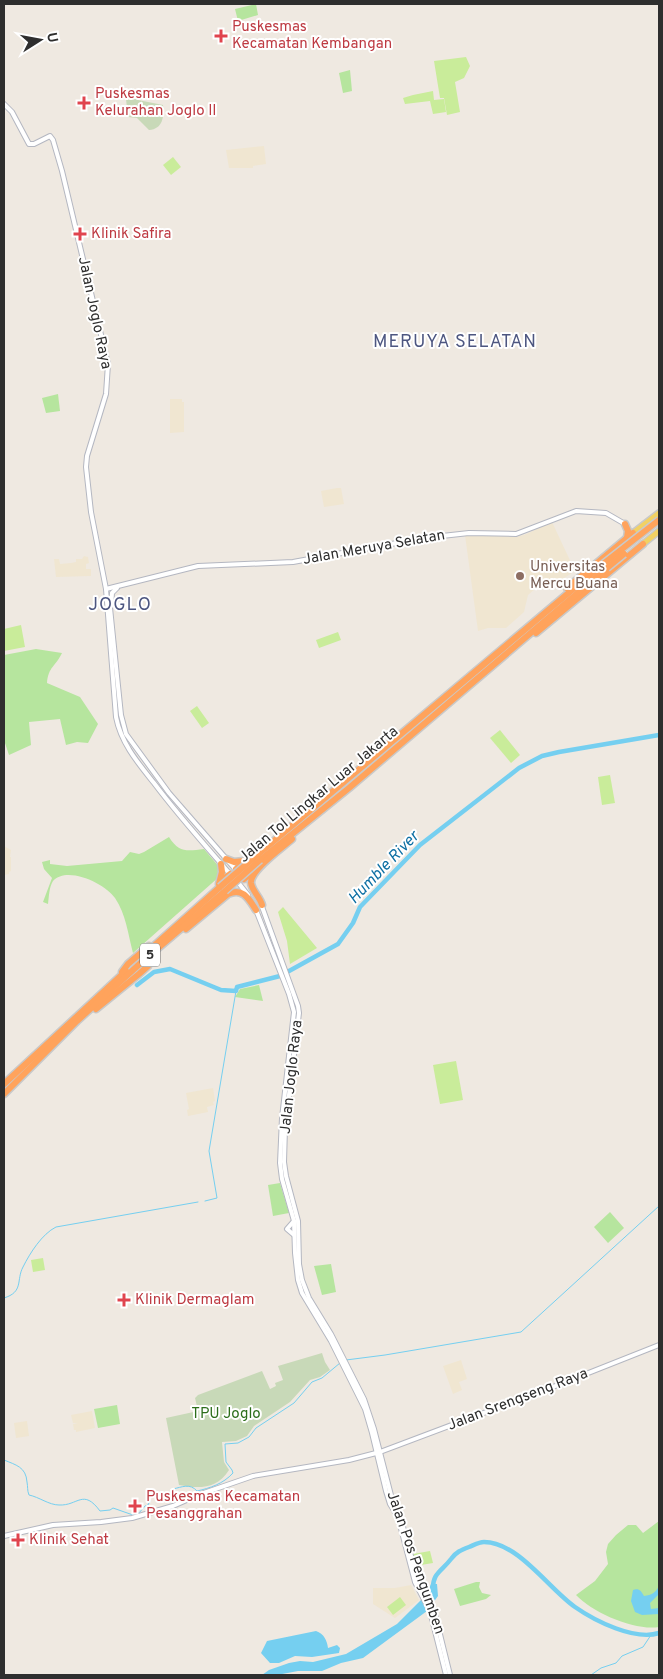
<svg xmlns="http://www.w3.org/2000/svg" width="663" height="1679" viewBox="0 0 663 1679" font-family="Overpass,sans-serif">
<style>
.education{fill:#f0e6d1}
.green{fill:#b6e59e}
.cemetery{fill:#c8d9b8}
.pitch{fill:#c9ec9a}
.water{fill:#75cff0}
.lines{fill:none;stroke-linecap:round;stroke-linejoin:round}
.stream{stroke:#75cff0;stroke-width:1}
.river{stroke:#75cff0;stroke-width:4.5}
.secondary-casing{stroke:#b4b7c1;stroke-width:6}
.primary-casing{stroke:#c9c9c9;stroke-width:8}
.motorway-casing{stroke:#c9c9c9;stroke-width:9}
.secondary{stroke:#fff;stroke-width:4}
.primary{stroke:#f2d163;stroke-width:5}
.motorway{stroke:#ffa35c;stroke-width:6}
.motorway-bridge-casing{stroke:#c9c9c9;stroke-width:9;stroke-linecap:butt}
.motorway-bridge{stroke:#ffa35c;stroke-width:6}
.health-dot{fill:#e0444e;stroke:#fff;stroke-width:2}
.education-dot{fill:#8d6e63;stroke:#fff;stroke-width:2}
.labels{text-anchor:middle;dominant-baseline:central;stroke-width:4;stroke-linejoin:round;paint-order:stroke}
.shield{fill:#fff;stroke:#6d6d6d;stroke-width:1}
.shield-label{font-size:14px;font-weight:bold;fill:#2e2e2e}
.health-label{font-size:15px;fill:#be3a42;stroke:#fff;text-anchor:start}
.street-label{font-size:15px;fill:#2e2e2e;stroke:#fff}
.education-label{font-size:15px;fill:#785e54;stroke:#fff;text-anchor:start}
.park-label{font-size:15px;fill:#2c6e1b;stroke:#fff}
.water-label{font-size:16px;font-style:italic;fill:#0d6fa3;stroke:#fff}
.quarter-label{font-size:18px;letter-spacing:1px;fill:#4d5680;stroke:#fff}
</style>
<rect width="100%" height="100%" fill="#efe9e1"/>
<!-- education -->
<g class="education">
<polygon points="264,146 266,164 253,166 253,168 229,168 226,150"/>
<polygon points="170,399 182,399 182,402 184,402 184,432 170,433"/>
<polygon points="337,488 341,488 344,504 324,507 321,491"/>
<polygon points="552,522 575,571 561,580 542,583 528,595 524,612 506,628 488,628 478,631 465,535 492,534 514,535 515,537 524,535"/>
<polygon points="84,556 88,557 89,563 86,564 86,569 91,569 91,576 56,577 54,559 59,559 60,564 71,563 76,562 76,559 82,559"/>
<polygon points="4,846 11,850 10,857 11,857 11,871 9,872 9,874 4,875"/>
<polygon points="213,1088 215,1101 213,1102 214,1105 207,1107 208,1112 188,1116 187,1110 189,1109 186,1093"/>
<polygon points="461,1360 467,1379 459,1382 462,1390 453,1394 443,1366"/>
<polygon points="92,1411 95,1428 76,1432 76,1430 74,1430 73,1424 78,1423 73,1423 71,1415"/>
<polygon points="27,1421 29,1436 16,1438 14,1423"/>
<polygon points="411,1585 419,1600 395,1618 373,1604 373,1588 395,1588"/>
</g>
<!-- green -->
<g class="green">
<polygon points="256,4 258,15 238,21 235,9"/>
<polygon points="350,70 352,91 343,93 339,73"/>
<polygon points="58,394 60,411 46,413 42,398"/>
<path d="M36,649L62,653C56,666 48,667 47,683L80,697L98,724L88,743L77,742L66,745L60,719L29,722L31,745L9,755L4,740V655Z"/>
<path d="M169,837C179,853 187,851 204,849L220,868V876L133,953C128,934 126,914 115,898C106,884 67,865 53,881C49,887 49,897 48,904L43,902L52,878L44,869L42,862L50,860V864L67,866L122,861L130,852L139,854L144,852Z"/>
<polygon points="259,985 263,1001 235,997 240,989"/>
<polygon points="280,1183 289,1213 273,1216 268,1185"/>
<polygon points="610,1212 624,1228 608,1243 594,1227"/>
<polygon points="331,1264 336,1292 322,1295 314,1266"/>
<polygon points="117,1405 120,1424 98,1428 94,1409"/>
<path d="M659,1521V1627C635,1631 593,1613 576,1595L595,1581L608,1564L606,1552L608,1544L616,1535L628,1525H636L643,1533Z"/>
<polygon points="476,1582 480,1582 479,1587 482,1593 491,1595 486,1599 460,1606 454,1589"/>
</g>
<!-- cemetery -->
<g class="cemetery">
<path d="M133,88V96L138,100L163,105C164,117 163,129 149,130L137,118L128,117L125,90Z"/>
<path d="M322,1353L325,1362L330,1370L320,1377L310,1380L290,1402L254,1426L247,1436L236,1441L222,1442L224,1462L229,1470C217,1489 199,1489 179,1485L166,1418L198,1411L195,1398L198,1395L262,1371L270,1389L276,1386L275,1383L283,1380L278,1366Z"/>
</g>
<!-- pitch -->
<g class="pitch">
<polygon points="466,57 470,66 464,78 455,82 460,112 447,115 444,98 440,98 434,61"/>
<polygon points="433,91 434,100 444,99 446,112 433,114 430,101 405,104 403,98 413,95 414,100 413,95"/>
<polygon points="173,157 181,167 171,175 163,165"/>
<polygon points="21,625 25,647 4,651 4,629"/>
<polygon points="338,632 341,640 319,648 316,640"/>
<polygon points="197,706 209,723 202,728 190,711"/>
<polygon points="500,730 520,755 511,763 490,738"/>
<polygon points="610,775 615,803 602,805 598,777"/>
<polygon points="283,907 317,948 290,964 287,941 278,912"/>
<polygon points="456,1061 463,1100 440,1104 433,1065"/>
<polygon points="43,1258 45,1270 33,1272 31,1260"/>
<polygon points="430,1551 433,1563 415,1566 413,1554"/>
<polygon points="400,1597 406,1605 393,1615 387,1607"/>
</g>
<!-- water -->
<g class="water">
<polygon points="431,1584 437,1584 438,1596 427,1611 363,1658 341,1663 322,1671 298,1671 277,1675 262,1675 269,1670 289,1663 300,1661 313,1662 346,1654 397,1624 426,1595"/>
<path d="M659,1586V1594L650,1603L651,1609L659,1608V1614L642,1615L635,1612L631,1601L633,1590C639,1588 641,1591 644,1596C652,1595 655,1593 659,1586Z"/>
<path d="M316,1631C324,1634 327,1640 328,1648L337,1645L340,1648L339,1653L312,1657L295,1656L279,1663H270L261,1653L267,1641Z"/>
</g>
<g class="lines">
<!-- stream -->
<g class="stream">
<polyline points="205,1201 217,1198 209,1151 236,991"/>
<path d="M4,1298C24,1292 16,1280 23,1267C30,1253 42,1234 56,1227L198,1202"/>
<polyline points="346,1360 385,1355 521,1332 659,1206"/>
<path d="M4,1460C16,1465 26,1467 27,1482C28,1487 27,1490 29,1495C39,1497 49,1505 59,1505C78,1506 83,1488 100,1511L110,1510L113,1508L133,1515C139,1514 141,1511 145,1506L148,1505L150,1501L147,1495L154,1491L164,1496L171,1494L173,1489C182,1487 190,1483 197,1491C210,1488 223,1484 233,1473L232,1470L226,1462L225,1444L238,1443L249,1437L256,1428L294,1403L312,1382L322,1378L340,1363"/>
<polyline points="591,1675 601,1668 616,1663 622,1656 643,1647 651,1635"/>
</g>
<!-- river -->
<g class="river">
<polyline points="137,985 154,972 170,969 221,990 236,991 237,987 280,976 338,944 353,923 360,907 420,845 519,768 542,756 559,752 659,735"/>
<path d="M433,1590C432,1573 442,1571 451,1559C456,1552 461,1550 469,1547C474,1545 479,1542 484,1542C518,1542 549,1589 575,1607C595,1621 635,1641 659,1633"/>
</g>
<!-- secondary casing -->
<g class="secondary-casing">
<g id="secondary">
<path d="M4,104L12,112L29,144H34L50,136L53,140L62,171L108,364L106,394L87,456L86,467L91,512L106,589L116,717C121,743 138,763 154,783C178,815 204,844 230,874"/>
<polyline points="106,589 198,566 293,562 424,538 469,533 516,534 576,511 606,513 625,524"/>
<polyline points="109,598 121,715 126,734 169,793 236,870"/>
<polyline points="111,606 112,593 117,588"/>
<polyline points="237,881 248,895"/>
<polyline points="261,904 298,1006 299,1013 285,1128 284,1162 286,1176 298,1221 299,1264 302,1280 309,1298 331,1334 364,1399 374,1429 393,1503"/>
<polyline points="256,910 289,994 294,1012 282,1118 280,1163 282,1179 294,1221 295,1253 298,1280 302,1293 331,1341 365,1409 372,1433 386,1491 390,1504 398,1517 415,1582 430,1611 446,1675"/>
<polyline points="294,1221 287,1229 294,1235"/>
<polyline points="402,1523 417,1578 434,1610 450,1675"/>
<polyline points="4,1536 53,1525 101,1522 132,1518 173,1506 198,1495 253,1476 349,1460 380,1452 558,1385 659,1345"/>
</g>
</g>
<!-- primary casing -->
<g class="primary-casing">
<g id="primary">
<polyline points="633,533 659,513"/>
<polyline points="643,544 659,531"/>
</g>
</g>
<!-- motorway casing -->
<g class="motorway-casing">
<g id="motorway">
<polyline points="625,524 628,531 627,538"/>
<polyline points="567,588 633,533"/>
<polyline points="536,633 643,544"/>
<polyline points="256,856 603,564"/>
<polyline points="226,859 234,862 244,861"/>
<polyline points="260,860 349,788 607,568"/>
<polyline points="236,869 249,858"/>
<polyline points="244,879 252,872"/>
<polyline points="221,881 230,874"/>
<polyline points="219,884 222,872 221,864"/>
<path d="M262,905C260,897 252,891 251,883C250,870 282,848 292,839"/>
<path d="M186,929L228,894C243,887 249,899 256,910"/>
<polyline points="146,953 220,887"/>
<polyline points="122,972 128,964 149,946"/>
<polyline points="96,1009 139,974 148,966 150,960"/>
<polyline points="4,1084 126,971"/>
<polyline points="4,1094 77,1021 144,960 225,891"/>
</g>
</g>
<!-- secondary -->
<use href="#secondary" class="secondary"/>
<!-- primary -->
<use href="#primary" class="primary"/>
<!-- motorway -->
<use href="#motorway" class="motorway"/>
<!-- motorway-bridge casing -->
<g class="motorway-bridge-casing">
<g id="motorway-bridge">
<polyline points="603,564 659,520"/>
<polyline points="607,568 624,554"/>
<polyline points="220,887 256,856"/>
<polyline points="225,891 260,860"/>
</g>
</g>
<!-- motorway-bridge -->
<use href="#motorway-bridge" class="motorway-bridge"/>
</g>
<!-- markers -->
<g class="health-dot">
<path d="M218.5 28.5h5v5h5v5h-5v5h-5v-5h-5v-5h5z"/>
<path d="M81.5 95.5h5v5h5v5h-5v5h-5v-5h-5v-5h5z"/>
<path d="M77.5 226.5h5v5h5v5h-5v5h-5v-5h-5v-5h5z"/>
<path d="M121.5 1292.5h5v5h5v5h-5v5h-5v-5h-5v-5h5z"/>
<path d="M132.5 1498.5h5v5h5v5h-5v5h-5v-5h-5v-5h5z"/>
<path d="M15.5 1532.5h5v5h5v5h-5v5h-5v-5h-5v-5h5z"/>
</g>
<circle class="education-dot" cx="520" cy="576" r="5"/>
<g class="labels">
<!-- shield labels -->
<rect class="shield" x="140" y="943.5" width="20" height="23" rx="4"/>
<g class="shield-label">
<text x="150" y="955">5</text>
</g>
<!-- health labels -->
<g class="health-label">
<text x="232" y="27">Puskesmas<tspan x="232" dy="17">Kecamatan Kembangan</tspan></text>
<text x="95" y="94">Puskesmas<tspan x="95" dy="17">Kelurahan Joglo II</tspan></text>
<text x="91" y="234">Klinik Safira</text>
<text x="135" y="1300">Klinik Dermaglam</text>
<text x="146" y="1497">Puskesmas Kecamatan<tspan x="146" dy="17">Pesanggrahan</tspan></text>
<text x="29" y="1540">Klinik Sehat</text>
</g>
<!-- street labels -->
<g class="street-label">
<text transform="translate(94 313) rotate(78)">Jalan Joglo Raya</text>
<text transform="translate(374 548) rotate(-10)">Jalan Meruya Selatan</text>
<text transform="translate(319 795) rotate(-40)">Jalan Tol Lingkar Luar Jakarta</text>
<text transform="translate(292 1077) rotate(-84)">Jalan Joglo Raya</text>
<text transform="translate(518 1400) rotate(-21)">Jalan Srengseng Raya</text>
<text transform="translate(415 1563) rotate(71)">Jalan Pos Pengumben</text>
</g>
<!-- education labels -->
<g class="education-label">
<text x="530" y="567">Universitas<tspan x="530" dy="17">Mercu Buana</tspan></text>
</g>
<!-- park labels -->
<g class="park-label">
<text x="226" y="1414">TPU Joglo</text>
</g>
<!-- water labels -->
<g class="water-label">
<text transform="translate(384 868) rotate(-46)">Humble River</text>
</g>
<!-- quarter labels -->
<g class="quarter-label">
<text x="455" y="342">MERUYA SELATAN</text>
<text x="120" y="605">JOGLO</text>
</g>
</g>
<!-- border -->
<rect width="663" height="1679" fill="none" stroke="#2e2e2e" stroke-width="10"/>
<!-- north arrow -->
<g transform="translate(40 40) rotate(79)" stroke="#ffffff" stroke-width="4" paint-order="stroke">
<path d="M0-4L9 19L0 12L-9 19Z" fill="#2e2e2e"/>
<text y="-8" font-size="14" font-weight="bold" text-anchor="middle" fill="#2e2e2e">U</text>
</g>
</svg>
